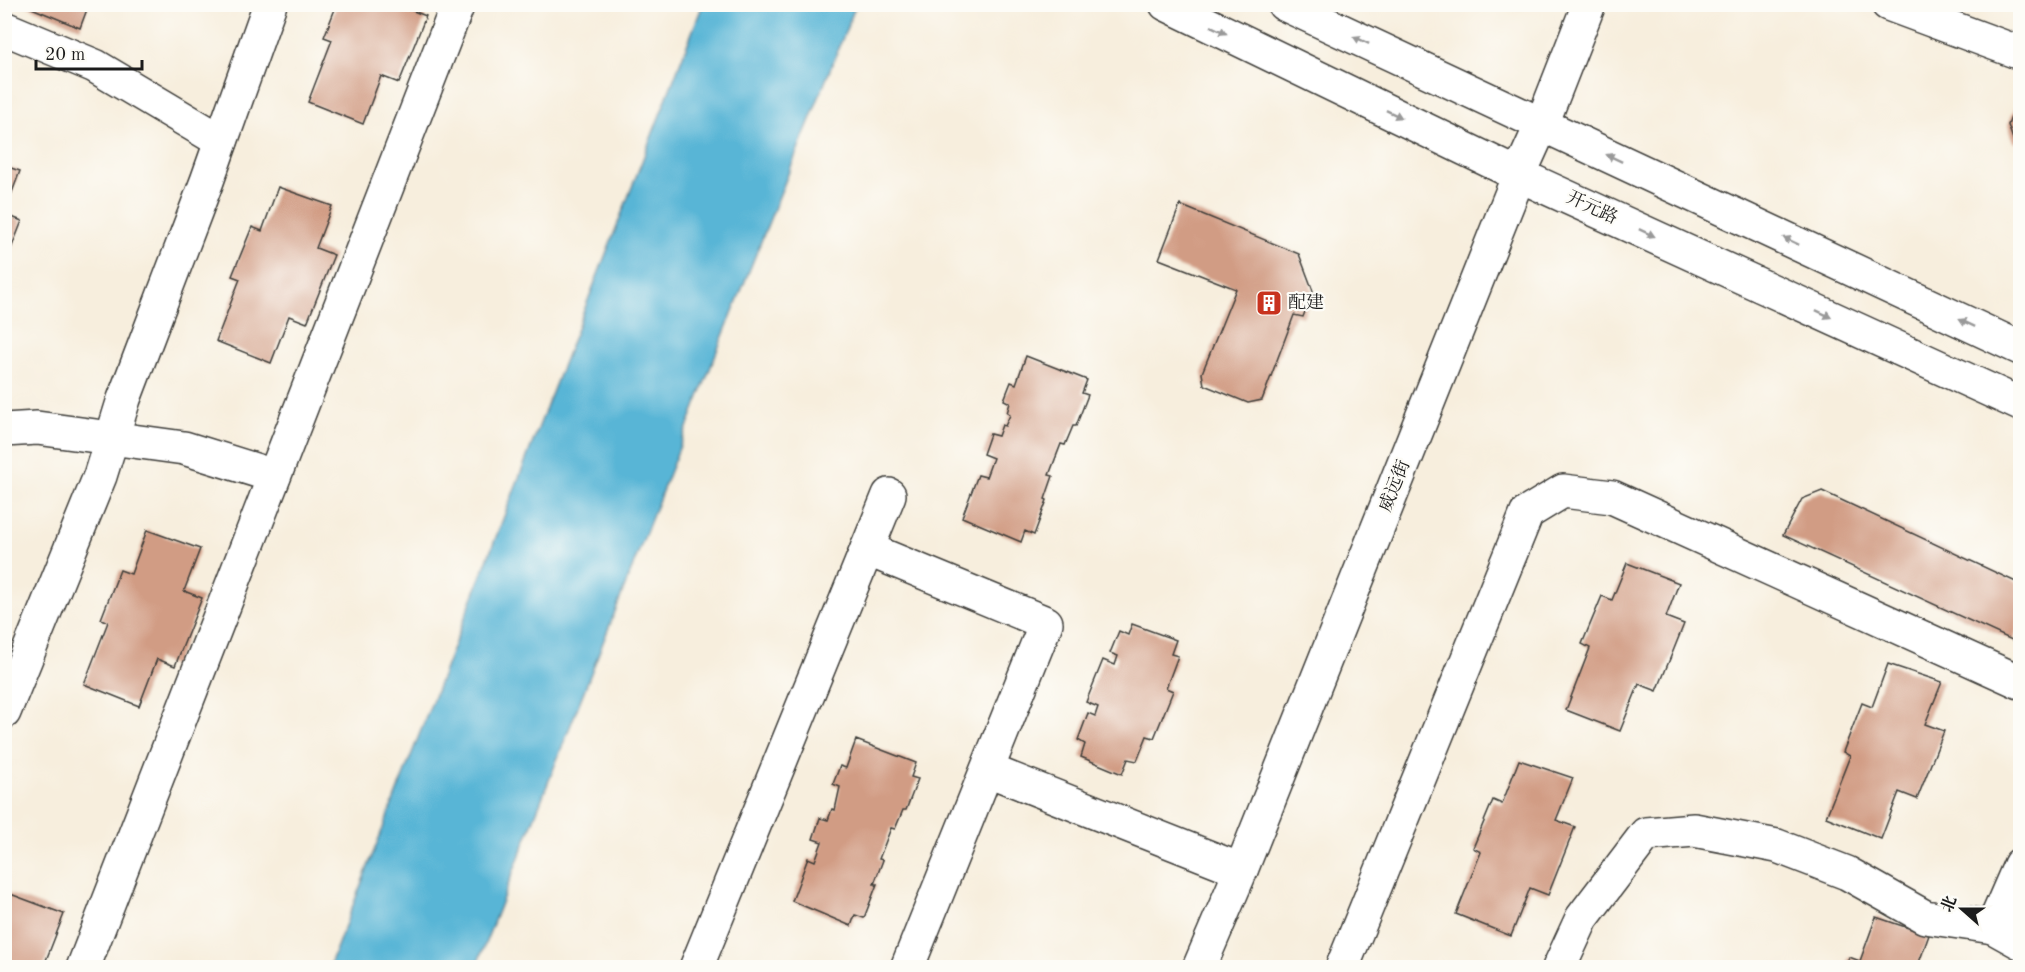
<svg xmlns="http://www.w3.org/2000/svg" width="2025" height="972" viewBox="0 0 2025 972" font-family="'Old Standard TT','Noto Serif SC',serif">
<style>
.water{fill:#58b5d6;stroke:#3a6879;stroke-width:1.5}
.building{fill:#d19c84}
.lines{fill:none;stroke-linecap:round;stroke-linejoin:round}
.minor-casing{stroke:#3d3c39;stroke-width:36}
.tertiary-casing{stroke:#3d3c39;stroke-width:36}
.secondary-casing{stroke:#3d3c39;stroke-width:36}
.minor{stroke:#fff;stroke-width:33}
.tertiary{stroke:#fff;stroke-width:33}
.secondary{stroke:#fff;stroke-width:33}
.oneway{fill:#999}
.labels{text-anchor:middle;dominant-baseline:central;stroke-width:4.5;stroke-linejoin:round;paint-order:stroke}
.street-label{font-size:18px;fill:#1c1c1c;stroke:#fdfcf7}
.poi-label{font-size:18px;fill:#1c1c1c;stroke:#fdfcf7;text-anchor:start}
</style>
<rect width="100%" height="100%" fill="#fdfcf7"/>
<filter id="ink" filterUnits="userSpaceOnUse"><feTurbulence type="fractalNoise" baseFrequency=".0167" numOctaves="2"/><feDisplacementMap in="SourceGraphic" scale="12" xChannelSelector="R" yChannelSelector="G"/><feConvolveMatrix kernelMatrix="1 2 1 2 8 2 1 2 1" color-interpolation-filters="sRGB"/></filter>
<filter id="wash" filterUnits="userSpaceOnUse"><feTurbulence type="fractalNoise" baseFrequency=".008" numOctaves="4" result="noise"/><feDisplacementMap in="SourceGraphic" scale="24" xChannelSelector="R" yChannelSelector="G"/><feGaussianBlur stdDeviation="1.35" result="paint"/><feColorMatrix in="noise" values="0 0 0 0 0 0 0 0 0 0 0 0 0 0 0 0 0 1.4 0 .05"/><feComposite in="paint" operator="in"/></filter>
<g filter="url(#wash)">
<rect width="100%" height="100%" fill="#f7eedd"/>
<!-- water -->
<polygon class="water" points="703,4 856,5 717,351 476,967 329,967"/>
<g id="blocks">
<!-- building -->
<g class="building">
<polygon points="22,4 89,4 80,28"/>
<polygon points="337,4 409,4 408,9 426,16 399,83 381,76 363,124 308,102 332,40 324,37"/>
<polygon points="2020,95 2020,144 2014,142 2008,125"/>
<polygon points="5,166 20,171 5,211"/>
<polygon points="278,187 332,206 316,248 334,255 307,323 289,316 271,363 216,341 240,279 232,276 252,227 262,231"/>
<polygon points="1180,205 1299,254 1313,291 1303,317 1294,315 1262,400 1248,403 1204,385 1202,373 1236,289 1159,259"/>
<polygon points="4,214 22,221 5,264 4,264"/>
<polygon points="1026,356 1087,380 1082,393 1088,395 1076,426 1073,426 1065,445 1061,444 1049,475 1053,476 1045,499 1047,500 1034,535 1025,531 1021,542 962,517 978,475 986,477 993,458 983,454 990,434 998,436 1002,425 1005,426 1010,415 1007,413 1010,403 1004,400 1011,382 1016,384"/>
<polygon points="1822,491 2016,582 2020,594 2020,617 2014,641 1783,535 1802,499"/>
<polygon points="147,530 200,549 184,591 202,598 175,666 157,659 139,706 84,684 108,622 101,619 120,570 131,574"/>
<polygon points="1627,563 1679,583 1666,617 1684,624 1657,691 1639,684 1620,731 1566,710 1590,648 1582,644 1602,596 1612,600"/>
<polygon points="1132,624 1176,640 1171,654 1178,656 1166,688 1173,691 1154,738 1147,736 1137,761 1128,759 1122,774 1081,757 1085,744 1078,740 1088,713 1095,716 1098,707 1086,702 1103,660 1115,665 1118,656 1110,653 1119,631 1128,635"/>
<polygon points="1888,664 1942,682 1925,724 1944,731 1917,799 1899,792 1881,839 1826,817 1850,756 1843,752 1862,703 1872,707"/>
<polygon points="856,740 916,763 911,777 918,779 906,810 903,810 895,829 891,828 879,859 883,860 874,884 877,884 864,918 855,915 851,926 792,901 808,858 815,861 822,842 813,839 820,818 828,820 832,809 835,810 840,787 833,784 840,766 846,768"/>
<polygon points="1519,760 1573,778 1556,820 1575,827 1548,895 1530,888 1511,936 1456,914 1481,852 1473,848 1493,800 1502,804"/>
<polygon points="5,892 64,914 43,968 4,968"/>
<polygon points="1876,917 1929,935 1917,968 1845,968 1849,957 1860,961"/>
</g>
</g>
</g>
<g filter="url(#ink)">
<use href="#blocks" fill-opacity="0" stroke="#3d3c39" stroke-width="1.5"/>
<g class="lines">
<!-- minor casing -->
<g class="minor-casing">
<g id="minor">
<polyline points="1888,4 2020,53"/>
<polyline points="4,28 95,66 221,141"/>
<polyline points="4,430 37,428 184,448 274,476"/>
<polyline points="867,549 1046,623 907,968"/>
<polyline points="4,712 100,476 124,399 207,181 270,4"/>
<polyline points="988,770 1241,870"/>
<polyline points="1993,927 2020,942"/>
<polyline points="83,968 458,4"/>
<polyline points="696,968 889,495"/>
<polyline points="1342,968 1527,513 1563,491 1612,497 2020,682"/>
<polyline points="1559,968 1582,918 1646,834 1694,830 1777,846 1847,873 1925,917 1993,927 2020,865"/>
</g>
</g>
<!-- tertiary casing -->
<g class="tertiary-casing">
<polyline id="tertiary" points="1199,968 1241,870 1519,175 1542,124 1589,4"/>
</g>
<!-- secondary casing -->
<g class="secondary-casing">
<g id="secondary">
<polyline points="1166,4 1519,175 2020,404"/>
<polyline points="1284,4 2020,348"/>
</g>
</g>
<!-- minor -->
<use href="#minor" class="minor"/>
<!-- tertiary -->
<use href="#tertiary" class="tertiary"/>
<!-- secondary -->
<use href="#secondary" class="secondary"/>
</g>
<!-- one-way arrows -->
<defs><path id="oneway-solid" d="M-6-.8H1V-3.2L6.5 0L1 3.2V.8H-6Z" transform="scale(1.5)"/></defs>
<g class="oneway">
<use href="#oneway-solid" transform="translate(1219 30) rotate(26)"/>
<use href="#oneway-solid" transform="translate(1361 40) rotate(-155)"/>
<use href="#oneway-solid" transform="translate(1394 114) rotate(26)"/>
<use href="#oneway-solid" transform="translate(1614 158) rotate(-155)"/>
<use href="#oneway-solid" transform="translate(1647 233) rotate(25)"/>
<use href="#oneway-solid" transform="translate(1791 241) rotate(-155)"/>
<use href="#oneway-solid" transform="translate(1824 314) rotate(25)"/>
<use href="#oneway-solid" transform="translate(1967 323) rotate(-155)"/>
</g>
</g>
<!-- icons -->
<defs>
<g id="building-square" transform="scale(1.35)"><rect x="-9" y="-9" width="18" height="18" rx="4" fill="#c8321e" stroke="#fdfcf7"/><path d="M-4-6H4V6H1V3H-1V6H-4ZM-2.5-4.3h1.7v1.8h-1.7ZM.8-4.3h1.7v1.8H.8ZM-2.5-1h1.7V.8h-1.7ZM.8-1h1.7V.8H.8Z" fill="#fff"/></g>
</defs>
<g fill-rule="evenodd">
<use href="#building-square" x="1269" y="303"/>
</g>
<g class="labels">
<!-- street labels -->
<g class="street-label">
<text transform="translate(1592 208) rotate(25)">开元路</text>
<text transform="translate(1395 486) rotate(-68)">威远街</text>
</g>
<!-- poi labels -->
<g class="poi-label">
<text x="1288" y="303">配建</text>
</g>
</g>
<!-- margin -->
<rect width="2025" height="972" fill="none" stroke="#fdfcf7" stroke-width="24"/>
<!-- north arrow -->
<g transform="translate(1962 909) rotate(291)" stroke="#fdfcf7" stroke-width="4.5" paint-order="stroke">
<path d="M0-4.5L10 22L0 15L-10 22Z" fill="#1c1c1c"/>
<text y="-9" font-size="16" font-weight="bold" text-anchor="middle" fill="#1c1c1c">北</text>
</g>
<!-- scale -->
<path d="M36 60v9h106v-9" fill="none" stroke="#1c1c1c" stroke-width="3"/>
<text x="45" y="60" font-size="18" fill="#1c1c1c" stroke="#fdfcf7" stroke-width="4.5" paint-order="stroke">20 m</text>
</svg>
